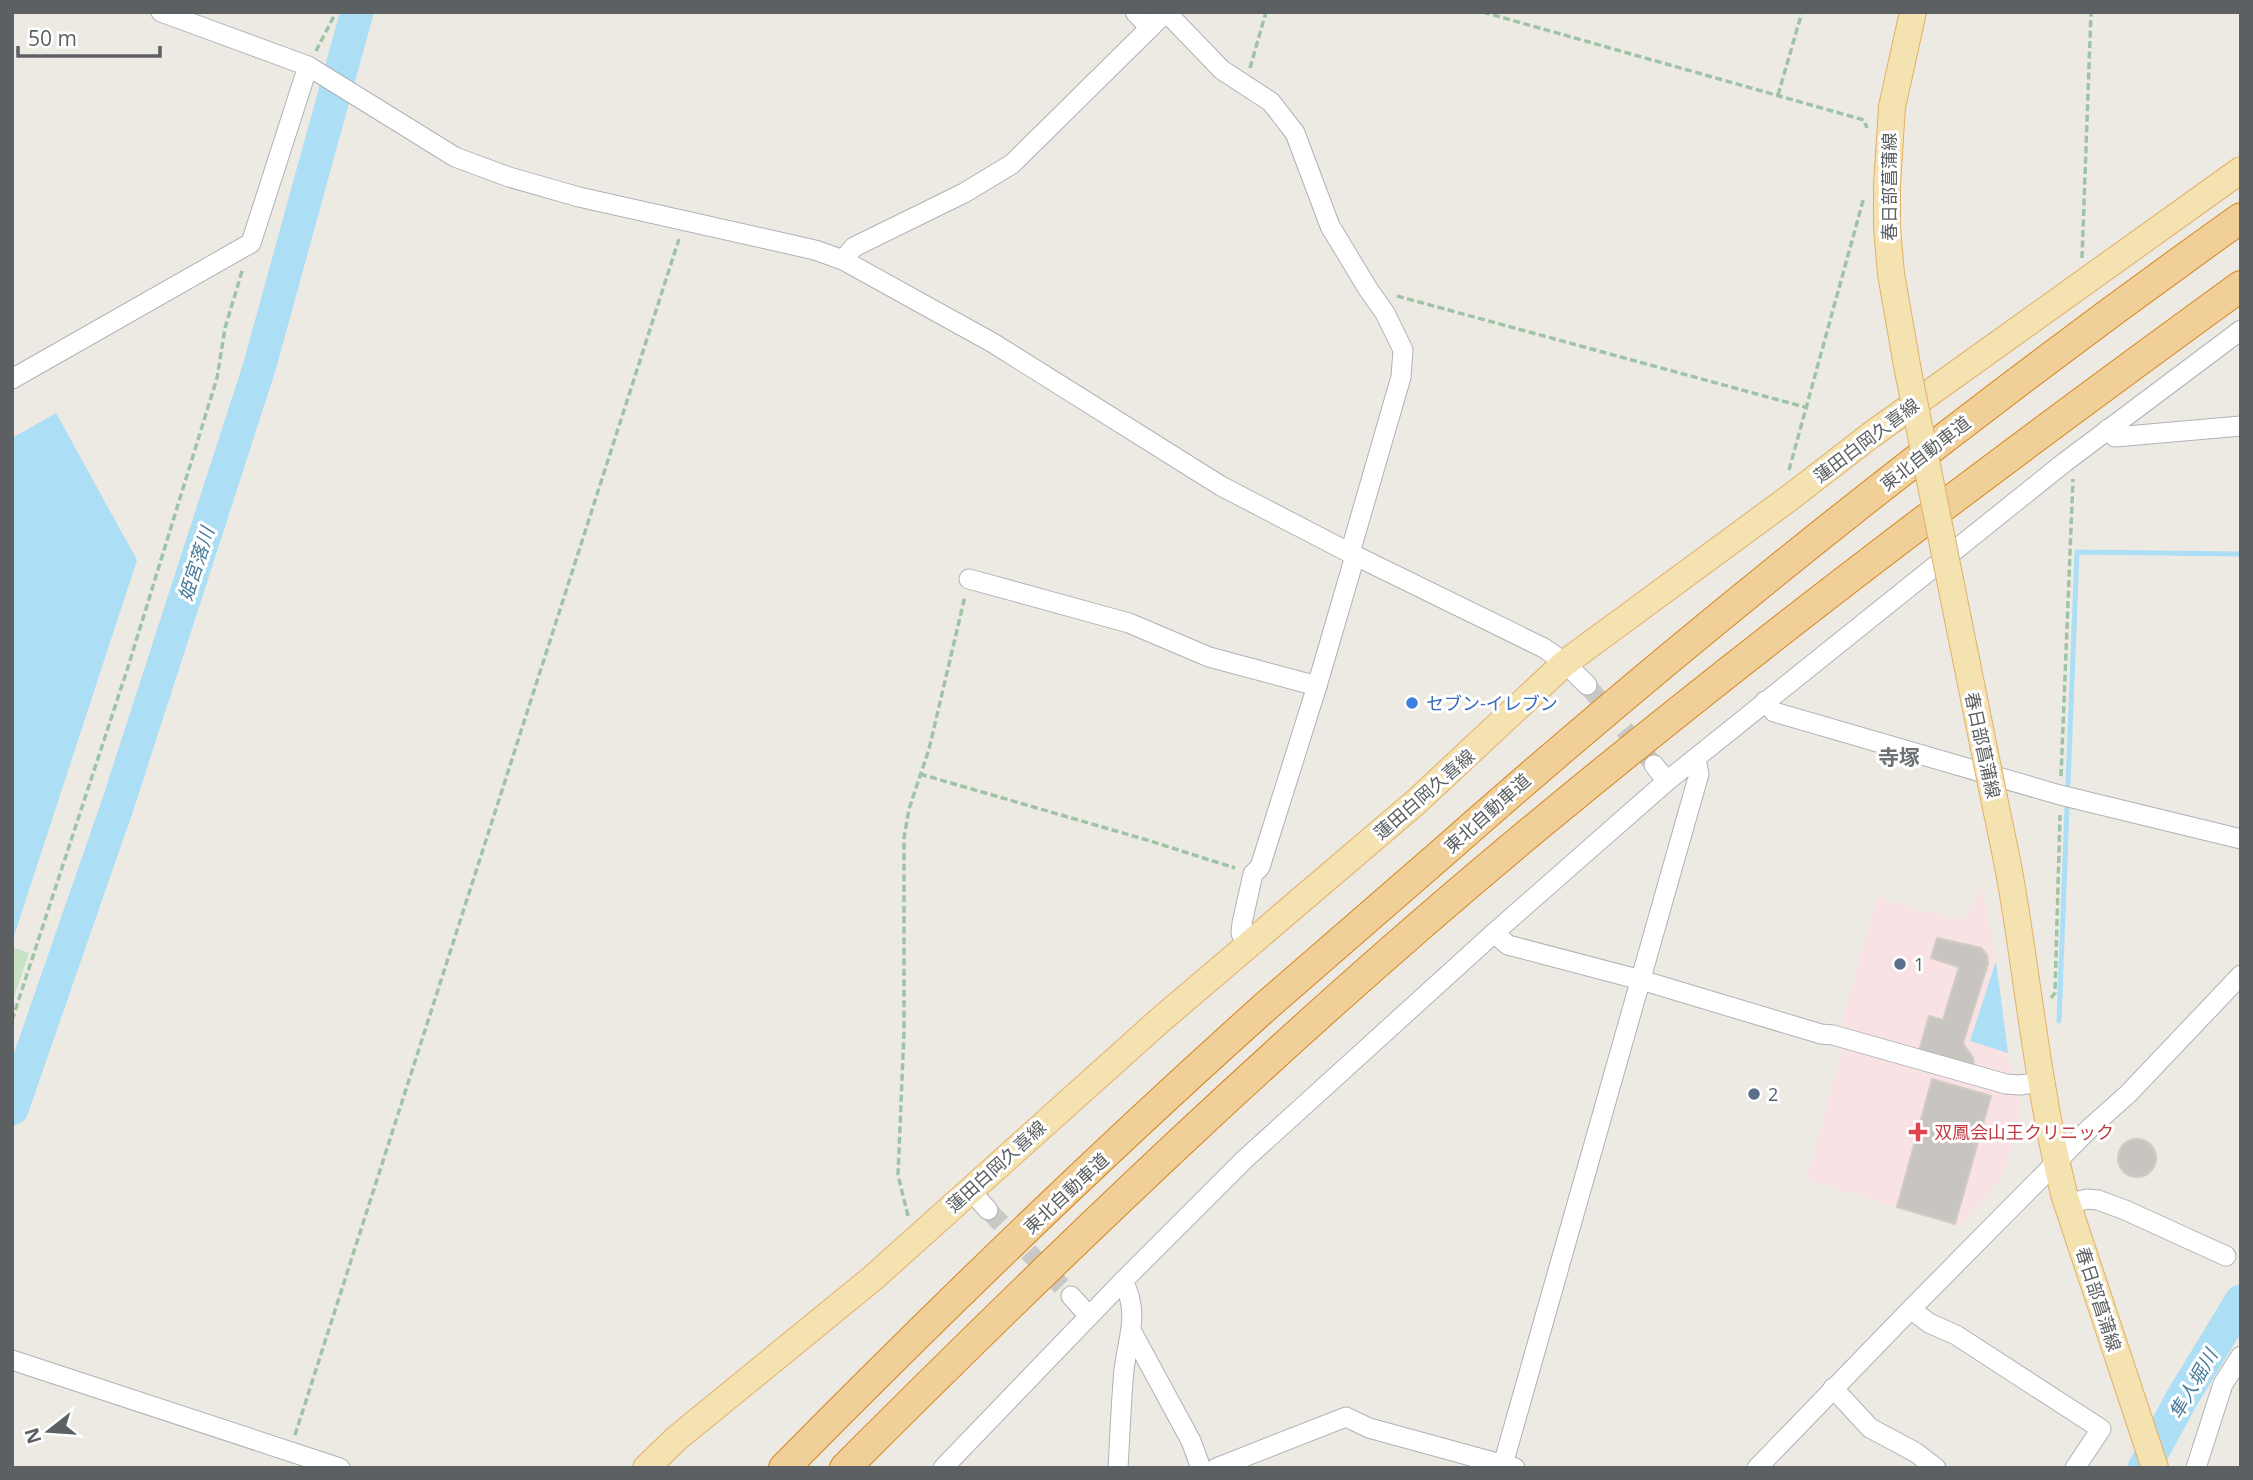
<svg xmlns="http://www.w3.org/2000/svg" width="2253" height="1480" viewBox="0 0 2253 1480" font-family="'Open Sans','Noto Sans JP',sans-serif">
<style>
.medical{fill:#f8e2e3}
.green{fill:#c7e2c4}
.water{fill:#acdef5}
.lines{fill:none;stroke-linecap:round;stroke-linejoin:round}
.stream{stroke:#acdef5;stroke-width:5}
.river{stroke:#acdef5;stroke-width:33}
.building{fill:#c8c5c1;stroke:#d1cbc3;stroke-width:2}
.minor-tunnel{stroke:#c9c8c4;stroke-width:19;stroke-dasharray:19 10;stroke-linecap:butt}
.minor-casing{stroke:#afb2b5;stroke-width:21}
.major-casing{stroke:#e1b069;stroke-width:28}
.highway-casing{stroke:#d7841a;stroke-width:32}
.path{stroke:#9fc4a5;stroke-width:3.5;stroke-dasharray:7 3.5;stroke-linecap:butt}
.minor{stroke:#fff;stroke-width:19}
.major{stroke:#f5e2b1;stroke-width:26}
.highway{stroke:#f0cf98;stroke-width:30}
.major-bridge-casing{stroke:#e1b069;stroke-width:28;stroke-linecap:butt}
.major-bridge{stroke:#f5e2b1;stroke-width:26}
.shop-dot{fill:#3f7fe0;stroke:#fff;stroke-width:2.5}
.service-dot{fill:#5c6f8a;stroke:#fff;stroke-width:2.5}
.health-dot{fill:#e0444e;stroke:#fff;stroke-width:2.5}
.labels{text-anchor:middle;dominant-baseline:central;stroke-width:6;stroke-linejoin:round;paint-order:stroke}
.street-label{font-size:18px;fill:#5c6063;stroke:#fff}
.shop-label{font-size:18px;fill:#366cbe;stroke:#fff;text-anchor:start}
.service-label{font-size:18px;fill:#4e5e75;stroke:#fff;text-anchor:start}
.health-label{font-size:18px;fill:#be3a42;stroke:#fff;text-anchor:start}
.water-label{font-size:19px;font-style:italic;fill:#487c9c;stroke:#fff}
.quarter-label{font-size:21px;font-weight:bold;fill:#6d7275;stroke:#fff}
</style>
<rect width="100%" height="100%" fill="#edeae4"/>
<!-- medical -->
<g class="medical">
<polygon points="1982,886 1996,961 1970,1041 2008,1053 2012,1079 1840,1030 1877,898 1963,921"/>
<polygon points="1843,1047 2018,1092 2021,1124 2001,1179 1959,1227 1807,1179"/>
</g>
<!-- green -->
<polygon class="green" points="12,947 29,953 12,1003"/>
<!-- water -->
<g class="water">
<polygon points="56,413 137,560 13,939 12,438"/>
<polygon points="1996,961 2008,1053 1970,1041"/>
</g>
<g class="lines">
<!-- stream -->
<g class="stream">
<polyline points="2068,784 2077,552 2241,554"/>
<polyline points="2059,1021 2067,807"/>
</g>
<!-- river -->
<g class="river">
<polyline points="12,1109 118,804 259,368 357,12"/>
<polyline points="2144,1468 2182,1398 2241,1301"/>
</g>
</g>
<!-- building -->
<g class="building">
<polygon points="1937,938 1981,948 1987,955 1988,964 1963,1043 1973,1058 1974,1065 1919,1051 1929,1016 1943,1020 1959,967 1931,958"/>
<polygon points="1932,1079 1991,1096 1955,1224 1897,1207"/>
<circle cx="2137" cy="1158" r="19"/>
</g>
<g class="lines">
<!-- minor-tunnel -->
<g class="minor-tunnel">
<polyline points="1587,685 1654,765"/>
<polyline points="988,1210 1071,1296"/>
</g>
<!-- minor casing -->
<g class="minor-casing">
<g id="minor">
<polyline points="161,12 308,66 455,157 509,177 579,197 815,250 843,260 993,343 1221,486 1350,553 1544,648 1565,663 1587,685"/>
<polyline points="1135,12 1150,28"/>
<polyline points="1166,12 1222,70 1271,102 1295,133 1330,226 1368,289 1385,313 1403,350 1401,377 1350,553"/>
<polyline points="843,260 854,247 964,193 1012,164 1166,12"/>
<polyline points="12,379 251,243 308,66"/>
<polyline points="2108,429 2115,437 2241,426"/>
<polyline points="969,579 1129,623 1209,657 1317,686"/>
<polyline points="1765,701 1774,712 2060,795 2241,839"/>
<polyline points="1654,765 1667,781"/>
<polyline points="1494,933 1508,945 1641,980 1821,1034 1833,1035 2006,1084 2020,1085 2041,1082"/>
<polyline points="1247,947 1241,933 1242,923 1253,874 1260,867 1317,686 1355,556"/>
<polyline points="970,1190 988,1210"/>
<polyline points="2068,1204 2087,1199 2098,1200 2125,1210 2226,1256"/>
<polyline points="1071,1296 1089,1316"/>
<polyline points="1911,1309 1929,1323 1956,1335 2101,1429 2075,1468"/>
<polyline points="1132,1332 1191,1441 1201,1468"/>
<polyline points="12,1360 340,1468"/>
<polyline points="1833,1388 1870,1428 1915,1452 1936,1468"/>
<polyline points="943,1468 1123,1281 1245,1159 1494,933 1667,781 2065,462 2241,330"/>
<path d="M1118,1468C1120,1435 1121,1402 1124,1370C1128,1337 1140,1313 1123,1281"/>
<polyline points="1216,1468 1346,1417 1369,1428 1515,1468"/>
<polyline points="1502,1468 1699,774 1696,760"/>
<polyline points="1757,1468 1911,1309 2091,1127 2128,1094 2241,975"/>
<polyline points="2196,1468 2223,1384 2241,1356"/>
</g>
</g>
<!-- major casing -->
<g class="major-casing">
<g id="major">
<polyline points="1892,107 1913,12"/>
<path d="M1994,798C2000,828 2007,858 2012,888C2029,990 2039,1093 2064,1194L2155,1468"/>
<polyline points="646,1468 677,1438 873,1278 1158,1022 1416,802 1565,663 1792,496 1871,435 2241,170"/>
</g>
</g>
<!-- highway casing -->
<g class="highway-casing">
<g id="highway">
<path d="M784,1468C940,1310 1100,1155 1265,1007C1323,956 1382,906 1440,855C1696,629 1963,416 2241,218"/>
<path d="M845,1468C1068,1245 1297,1025 1540,824C1767,636 2003,459 2241,286"/>
</g>
</g>
<!-- path -->
<g class="path">
<polyline points="1483,12 1864,120 1867,128"/>
<polyline points="316,51 336,12"/>
<polyline points="1250,68 1266,12"/>
<polyline points="1778,95 1802,12"/>
<polyline points="2082,258 2091,12"/>
<polyline points="1397,296 1808,408"/>
<polyline points="1789,470 1864,197"/>
<polyline points="920,774 1147,840 1235,868"/>
<polyline points="2061,776 2073,479"/>
<polyline points="2051,998 2055,993 2060,815"/>
<polyline points="12,1020 128,667 217,378 225,328 243,268"/>
<polyline points="908,1216 898,1175 904,1032 904,838 909,809 929,749 965,596"/>
<polyline points="295,1435 679,239"/>
</g>
<!-- minor -->
<use href="#minor" class="minor"/>
<!-- major -->
<use href="#major" class="major"/>
<!-- highway -->
<use href="#highway" class="highway"/>
<!-- major-bridge casing -->
<g class="major-bridge-casing">
<polyline id="major-bridge" points="1892,107 1887,184 1887,228 1891,274 1908,371 1994,798"/>
</g>
<!-- major-bridge -->
<use href="#major-bridge" class="major-bridge"/>
</g>
<!-- markers -->
<circle class="shop-dot" cx="1412" cy="703" r="7"/>
<g class="service-dot">
<circle cx="1900" cy="964" r="7"/>
<circle cx="1754" cy="1094" r="7"/>
</g>
<path class="health-dot" d="M1914.5 1121.5h7v7h7v7h-7v7h-7v-7h-7v-7h7z"/>
<g class="labels">
<!-- street labels -->
<g class="street-label">
<text transform="translate(1889 187) rotate(-90)">春日部菖蒲線</text>
<text transform="translate(1866 440) rotate(-37)">蓮田白岡久喜線</text>
<text transform="translate(1925 453) rotate(-38)">東北自動車道</text>
<text transform="translate(1983 745) rotate(78)">春日部菖蒲線</text>
<text transform="translate(1424 794) rotate(-41)">蓮田白岡久喜線</text>
<text transform="translate(1487 813) rotate(-42)">東北自動車道</text>
<text transform="translate(996 1166) rotate(-42)">蓮田白岡久喜線</text>
<text transform="translate(1066 1193) rotate(-43)">東北自動車道</text>
<text transform="translate(2099 1299) rotate(72)">春日部菖蒲線</text>
</g>
<!-- shop labels -->
<g class="shop-label">
<text x="1426" y="703">セブン-イレブン</text>
</g>
<!-- service labels -->
<g class="service-label">
<text x="1914" y="964">1</text>
<text x="1768" y="1094">2</text>
</g>
<!-- health labels -->
<g class="health-label">
<text x="1934" y="1132">双鳳会山王クリニック</text>
</g>
<!-- water labels -->
<g class="water-label">
<text transform="translate(196 564) rotate(-72)">姫宮落川</text>
<text transform="translate(2193 1384) rotate(-60)">隼人堀川</text>
</g>
<!-- quarter labels -->
<g class="quarter-label">
<text x="1899" y="757">寺塚</text>
</g>
</g>
<!-- border -->
<rect width="2253" height="1480" fill="none" stroke="#5c6063" stroke-width="28"/>
<!-- north arrow -->
<g transform="translate(49 1431) rotate(253)" stroke="#ffffff" stroke-width="5" paint-order="stroke">
<path d="M0-5L12 26L0 18L-12 26Z" fill="#5c6063"/>
<text y="-10" font-size="19" font-weight="bold" text-anchor="middle" fill="#5c6063">N</text>
</g>
<!-- scale -->
<path d="M18 46v10h142v-10" fill="none" stroke="#5c6063" stroke-width="3.5"/>
<text x="28" y="46" font-size="21" fill="#5c6063" stroke="#ffffff" stroke-width="5" paint-order="stroke">50 m</text>
</svg>
